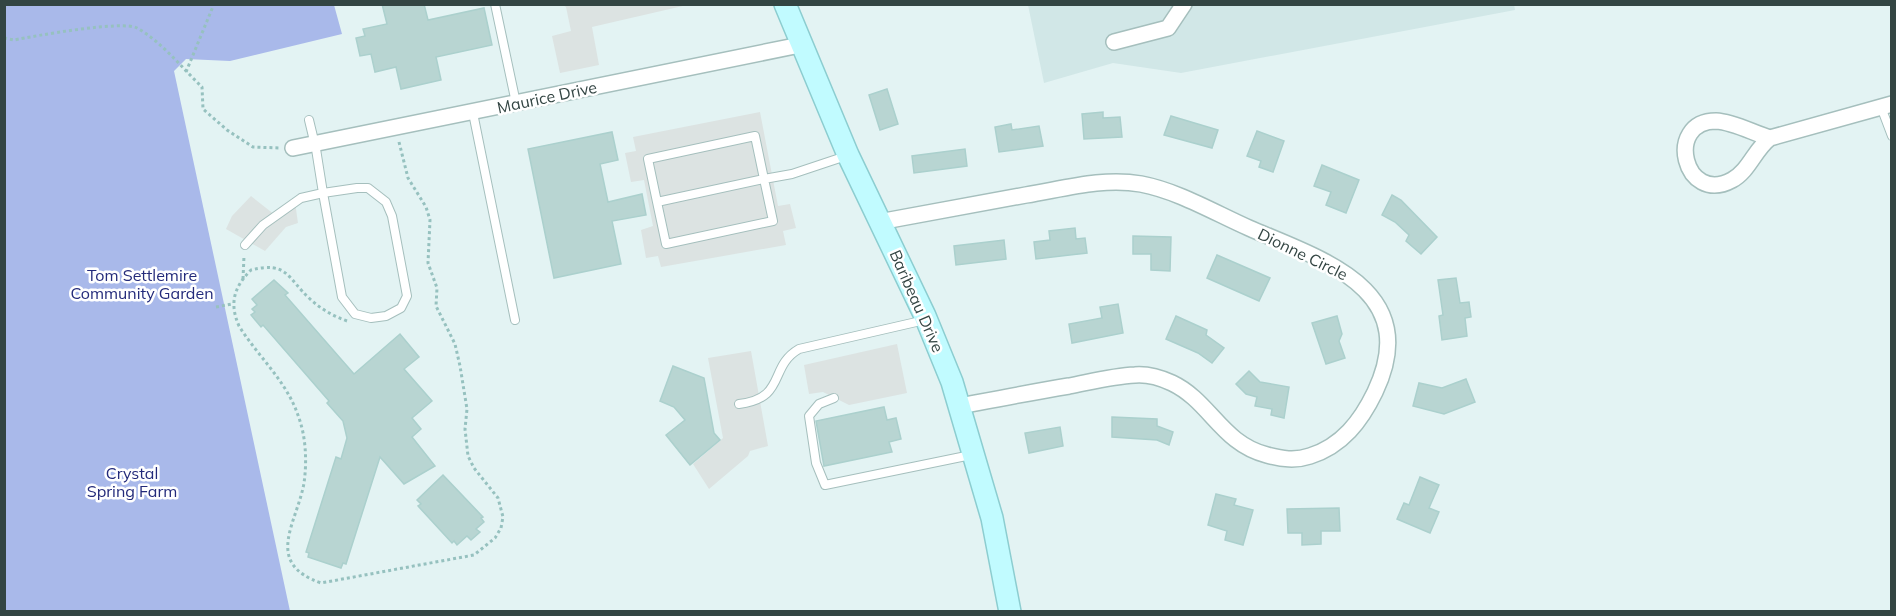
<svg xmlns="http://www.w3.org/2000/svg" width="1896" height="616" viewBox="0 0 1896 616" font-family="Mulish,sans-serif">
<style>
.residential{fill:#d1e7e7}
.green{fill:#a9b9ea}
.parking{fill:#dce3e2}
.building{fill:#b8d5d2;stroke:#abd0cd;stroke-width:1.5}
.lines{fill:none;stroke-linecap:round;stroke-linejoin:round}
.lane-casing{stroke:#a5bfbd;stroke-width:10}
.street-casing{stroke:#a5bfbd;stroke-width:18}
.secondary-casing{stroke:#8ccdd0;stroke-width:24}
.path{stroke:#96c1bf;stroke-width:3;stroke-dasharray:3 3;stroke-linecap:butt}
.lane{stroke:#fff;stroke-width:8}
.street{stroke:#fff;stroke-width:15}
.secondary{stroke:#c1fbff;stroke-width:21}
.labels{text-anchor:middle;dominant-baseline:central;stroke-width:5;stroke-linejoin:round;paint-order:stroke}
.street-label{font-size:16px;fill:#334543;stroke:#fff}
.park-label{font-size:16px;fill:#232a7a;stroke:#fff}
</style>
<rect width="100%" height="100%" fill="#e3f3f3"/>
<!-- residential -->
<polygon class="residential" points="1514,4 1515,10 1181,73 1113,63 1044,83 1028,5"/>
<!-- green -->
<polygon class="green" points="4,5 334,5 342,34 230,61 186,59 174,71 290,611 5,611"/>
<!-- parking -->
<g class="parking">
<polygon points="563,5 687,5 592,27 599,65 560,73 552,36 571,31 566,7"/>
<polygon points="760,112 778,206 790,204 796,228 783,231 786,245 661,267 658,256 646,258 641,230 653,226 644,180 631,182 625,153 636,151 633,137"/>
<polygon points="251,196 275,215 295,202 298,223 286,227 265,251 226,229 232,216"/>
<polygon points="897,344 907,393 849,405 823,392 809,394 804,365"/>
<polygon points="751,351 768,446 750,451 748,456 709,489 693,464 723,438 708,358"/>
</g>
<!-- building -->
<g class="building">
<polygon points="382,4 424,4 428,20 484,8 492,45 436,57 441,80 401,89 396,67 375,72 371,54 360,56 356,38 365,36 363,29 387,24"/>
<polygon points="887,89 898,124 880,130 869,95"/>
<polygon points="1103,112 1103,118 1120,117 1122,137 1084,139 1082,114"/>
<polygon points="1171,116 1218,130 1212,148 1164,135"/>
<polygon points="1011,124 1012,130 1039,126 1043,146 999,152 995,127"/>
<polygon points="1257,131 1284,141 1273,172 1259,167 1261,161 1247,156"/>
<polygon points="612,132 618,160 600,164 608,202 642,194 646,215 612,221 621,264 554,278 528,149"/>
<polygon points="965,149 967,166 914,173 912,156"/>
<polygon points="1322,165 1359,180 1346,213 1326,205 1331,192 1314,186"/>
<polygon points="1392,195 1401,200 1437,237 1421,254 1406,241 1409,235 1395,222 1382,215"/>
<polygon points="1075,228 1076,239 1085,238 1087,253 1036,259 1034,242 1050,240 1049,231"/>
<polygon points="1133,236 1171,237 1170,271 1151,270 1151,254 1133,254"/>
<polygon points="1004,240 1006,259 956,265 954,246"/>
<polygon points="1217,255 1270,278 1259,301 1207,278"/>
<polygon points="1456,278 1460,303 1469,302 1471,317 1465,318 1467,336 1442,340 1439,316 1443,315 1438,280"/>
<polygon points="274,280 288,293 285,295 354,374 400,334 419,357 404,369 432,401 412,418 421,429 412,437 435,466 404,484 380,457 346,564 343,563 341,568 308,557 309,553 306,552 336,457 341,459 347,438 343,421 327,403 329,401 263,325 261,327 251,315 255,312 252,309 257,305 252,299"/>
<polygon points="1118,304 1123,333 1072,343 1069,324 1102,318 1100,307"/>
<polygon points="1176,316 1207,330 1206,335 1224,348 1212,363 1198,353 1166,339"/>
<polygon points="1337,316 1342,334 1339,341 1345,358 1326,364 1312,323"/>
<polygon points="673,366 704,378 714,433 720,440 690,465 666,435 685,420 674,407 660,401"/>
<polygon points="1249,371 1260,382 1289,387 1284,418 1271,415 1272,409 1255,406 1257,397 1246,394 1236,384"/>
<polygon points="1466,379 1475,402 1444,414 1413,406 1419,383 1442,388"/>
<polygon points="884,407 887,420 896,418 901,439 889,442 892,452 824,466 816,421"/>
<polygon points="1112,417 1157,419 1157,426 1173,432 1169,445 1157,440 1112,437"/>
<polygon points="1060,427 1063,446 1029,453 1025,433"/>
<polygon points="443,475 483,517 481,518 484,522 476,529 480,532 471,540 467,536 457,545 454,541 452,543 418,506 421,504 417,500"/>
<polygon points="1420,477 1439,485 1429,508 1439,512 1430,533 1397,519 1404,503 1409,505"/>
<polygon points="1216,494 1236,499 1234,505 1253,510 1243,545 1225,540 1227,531 1208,525"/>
<polygon points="1339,508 1340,531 1321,531 1321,544 1302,545 1302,533 1288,533 1287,509"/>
</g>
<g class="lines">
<!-- lane casing -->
<g class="lane-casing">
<g id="lane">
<polyline points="495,4 516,103"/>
<polyline points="1881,107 1892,136"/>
<polyline points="473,113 515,320"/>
<polyline points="657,202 666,244 773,221 764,179 657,202 648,159 755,136 764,179 792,174 846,156"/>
<polyline points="245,245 263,225 301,198 323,193 357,188 368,188 386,202 392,216 407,296 401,308 386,316 371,318 355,314 342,297 323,193 316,149 309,120"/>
<polyline points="834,398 819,404 809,416 816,463 825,485 971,455"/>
<path d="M739,404C787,398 768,367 799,349L925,320"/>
</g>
</g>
<!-- street casing -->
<g class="street-casing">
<g id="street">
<polyline points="1114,42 1168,28 1184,4"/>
<path d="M1770,138C1753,133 1734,122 1716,121C1664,121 1684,206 1732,180C1749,171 1755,149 1770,138L1892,104"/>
<polyline points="293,148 800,45"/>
<path d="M879,222C928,213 977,204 1026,195C1063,189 1103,177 1141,184C1178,191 1215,213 1249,228C1321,259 1424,289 1375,392C1361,421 1342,446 1310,456C1295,461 1282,459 1267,455C1222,444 1210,401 1172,383C1161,378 1147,374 1135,375C1113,376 1090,382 1069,386C1033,392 997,399 960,406"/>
</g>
</g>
<!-- secondary casing -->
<g class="secondary-casing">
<polyline id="secondary" points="785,4 848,155 925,316 952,382 992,518 1010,612"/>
</g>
<!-- path -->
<g class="path">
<path d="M4,38L14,40C34,36 123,20 137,28C162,42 182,68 202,87L203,109L227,130L253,147L280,148"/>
<polyline points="186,72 214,4"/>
<polyline points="243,279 244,256"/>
<polyline points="216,307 232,304"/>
<path d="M347,321C333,316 321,309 310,299C287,278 288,261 251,270C234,287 229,303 239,326C259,358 287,381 299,418C306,438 307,462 304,483C297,523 263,563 321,583L474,555L495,538L501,528L503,517L498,498L474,468L468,456L465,429L467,409L460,366L455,344L436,306L437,288L428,263L430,220L426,207L408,178L399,142"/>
</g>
<!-- lane -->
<use href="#lane" class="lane"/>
<!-- street -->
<use href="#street" class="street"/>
<!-- secondary -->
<use href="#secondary" class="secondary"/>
</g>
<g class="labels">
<!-- street labels -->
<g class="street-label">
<text transform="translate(547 97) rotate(-12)">Maurice Drive</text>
<text transform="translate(1303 254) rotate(26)">Dionne Circle</text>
<text transform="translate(917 301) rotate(66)">Baribeau Drive</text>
</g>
<!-- park labels -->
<g class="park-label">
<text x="142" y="275">Tom Settlemire<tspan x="142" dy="18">Community Garden</tspan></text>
<text x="132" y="473">Crystal<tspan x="132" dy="18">Spring Farm</tspan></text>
</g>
</g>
<!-- border -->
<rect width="1896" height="616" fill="none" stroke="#334543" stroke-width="12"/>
</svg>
